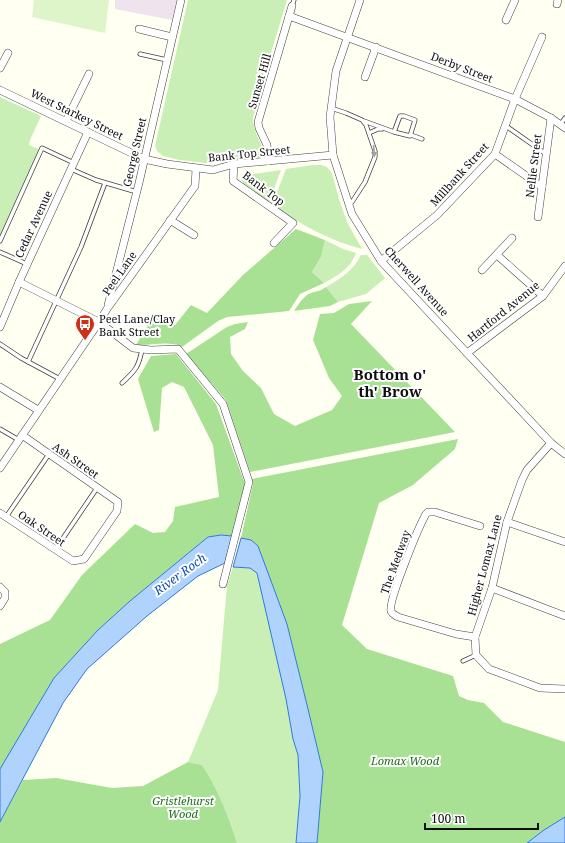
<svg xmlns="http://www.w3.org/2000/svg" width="565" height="843" viewBox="0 0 565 843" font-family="'Noto Serif',serif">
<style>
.industrial{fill:#efe3ee}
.green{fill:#caefb6}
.forest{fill:#a9e194}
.pitch{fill:#def5c9}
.water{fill:#b0d3fd;stroke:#2f79dc}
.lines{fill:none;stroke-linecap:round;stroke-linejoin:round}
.lane-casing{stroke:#424242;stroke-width:5}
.street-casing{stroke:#424242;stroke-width:8}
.lane{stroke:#fff;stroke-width:3.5}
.street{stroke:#fff;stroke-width:7}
.oneway{fill:#9f9f9f}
.labels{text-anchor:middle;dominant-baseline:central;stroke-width:4;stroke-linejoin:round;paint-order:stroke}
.street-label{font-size:11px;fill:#0f0f0f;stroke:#fff}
.poi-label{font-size:11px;fill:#0f0f0f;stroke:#fff;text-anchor:start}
.park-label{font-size:11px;font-style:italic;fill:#1b6f18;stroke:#fff}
.water-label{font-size:12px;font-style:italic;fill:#0a4bb0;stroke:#fff}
.district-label{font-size:15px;font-weight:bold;fill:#0f0f0f;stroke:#fff}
</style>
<rect width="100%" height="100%" fill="#fffff2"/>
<!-- industrial -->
<polygon class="industrial" points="115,0 177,0 172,20 115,9"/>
<!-- green -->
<g class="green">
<path d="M188,0H287L267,66L253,118C252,133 266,145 262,160L205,163L180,160L163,156L157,151L155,146Z"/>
<polygon points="0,97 41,116 30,140 29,145 38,149 39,152 0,237"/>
<path d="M313,165H321L327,167L332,173L339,199L347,222L362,249C330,241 300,224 272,205L286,169Z"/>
<path d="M281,170L269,202C260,196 241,188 241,176Z"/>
<path d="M325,240L343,249L356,253C351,268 337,276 324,283L312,272L321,257Z"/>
<path d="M361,255H367L385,278L366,294L338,302L326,287C340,279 354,270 361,255Z"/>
<path d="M233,567L250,568L257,572L286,699L293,739L298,755L300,796L296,843H237C229,817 217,787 202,765L188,762L218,690L227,585Z"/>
</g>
<!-- forest -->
<g class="forest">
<path d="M296,229L325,240L321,257L312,272L324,283L300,294L289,311L227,317L218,321L182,347C169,340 151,346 136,345L155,314L175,325L191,305L207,313L243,275Z"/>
<path d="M326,287L338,302L330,306L294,311C299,304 303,296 311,293C317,291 321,291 326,287Z"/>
<polygon points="372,301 351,324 455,432 250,472 226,400 186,354 227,327 235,324 248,322 245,329 230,337 231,354 243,371 261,388 274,414 295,426 332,410 342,396 329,378 313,340 320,314 334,313 349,304"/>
<polygon points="176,354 216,404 245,484 232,536 221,535 208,537 130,601 98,630 54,678 0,769 0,644 50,620 82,575 135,524 153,533 165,532 173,521 175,507 219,497 213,445 184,387 172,382 162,388 159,430 154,432 138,379 151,356"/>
<polygon points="458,439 455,449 413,485 379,503 342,625 367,649 453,676 459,696 468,700 484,703 503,722 565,742 565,817 544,830 527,843 317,843 323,772 308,709 287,624 258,546 251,540 241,538 253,484 252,479"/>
<path d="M188,762L202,765C217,787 229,817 237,843H0V822L23,780L56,778L112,788L143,786Z"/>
</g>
<!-- pitch -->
<polygon class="pitch" points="34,0 109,0 105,33 32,17"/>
<!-- water -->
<g class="water">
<polygon points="221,535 232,536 225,563 198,576 147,616 87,669 63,703 0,822 0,769 54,678 98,630 130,601 208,537"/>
<polygon points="241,538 251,540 258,546 287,624 308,709 323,772 317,843 296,843 300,796 298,755 293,739 286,699 257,573 250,568 233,567"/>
<polygon points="565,817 565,843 527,843 544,830"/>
</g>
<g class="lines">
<!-- lane casing -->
<g class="lane-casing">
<g id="lane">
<polyline points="292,6 294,0"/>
<polyline points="140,54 167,60"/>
<polyline points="331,108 346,113 362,120 366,125 375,151 375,157 365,182 352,202 349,204"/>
<polyline points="364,121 394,132 400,116 404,116 415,120 410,136 394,132"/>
<polyline points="560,125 565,118"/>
<polyline points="506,126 546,154"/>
<polyline points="369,133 378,129 382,129"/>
<polyline points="411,135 422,139"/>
<polyline points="71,169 96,180 137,192"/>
<polyline points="0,241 42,148 74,163"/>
<polyline points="0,252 27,264"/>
<polyline points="0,344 21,358 60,379"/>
<polyline points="28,362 81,247 105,183"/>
<path d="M122,383C135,371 139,367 142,349"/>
<polyline points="0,429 19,440"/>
<polyline points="6,517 49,454"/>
<polyline points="55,550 97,488"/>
<polyline points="463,661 476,655"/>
</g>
</g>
<!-- street casing -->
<g class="street-casing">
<g id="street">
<polyline points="360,0 336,71 330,117 333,155 352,214 381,261 551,443 565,454"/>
<polyline points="557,4 558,0"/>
<polyline points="289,16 515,99 551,118 565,128"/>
<polyline points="506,20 515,0"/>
<polyline points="139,29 172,37"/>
<polyline points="0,68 8,53"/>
<polyline points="365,77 376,47"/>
<polyline points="0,90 144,159 167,164 213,170 234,164 333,155"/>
<polyline points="66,121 89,74"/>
<polyline points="495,154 542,187"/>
<polyline points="269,161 267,145 259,128 258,122 292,6"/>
<polyline points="234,164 233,181 293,223 274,243"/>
<polyline points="538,217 551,118"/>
<polyline points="170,220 194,235"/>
<polyline points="497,255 543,296"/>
<polyline points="381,261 437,215 495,154 515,99 542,37"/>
<polyline points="482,270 512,238"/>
<polyline points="19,282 99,322 133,348 151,350 178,349 223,404 249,482 223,584"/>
<polyline points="108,305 139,183 181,0"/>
<polyline points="0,327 19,282 88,132"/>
<polyline points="467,353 543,296 565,266"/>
<polyline points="0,387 38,410"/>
<polyline points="551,443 527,470 522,480 507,522 492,588 475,637 476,655 489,669 540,688 565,689"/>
<polyline points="0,468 99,322 107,309 195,186 196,169"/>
<polyline points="0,513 73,561 84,559 117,511 118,502 22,435"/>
<polyline points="507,522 565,542"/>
<polyline points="0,587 5,592 5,598 0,606"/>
<polyline points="492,588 565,616"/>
<path d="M475,637L456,634L398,617C395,615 392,614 391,611C388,601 419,526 426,514L428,512H435L480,526"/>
</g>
</g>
<!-- lane -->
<use href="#lane" class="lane"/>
<!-- street -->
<use href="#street" class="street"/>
</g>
<!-- one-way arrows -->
<defs><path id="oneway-solid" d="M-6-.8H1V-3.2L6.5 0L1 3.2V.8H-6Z"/></defs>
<use class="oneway" href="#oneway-solid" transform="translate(374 151) rotate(86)"/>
<!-- icons -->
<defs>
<g id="bus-pin" transform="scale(1)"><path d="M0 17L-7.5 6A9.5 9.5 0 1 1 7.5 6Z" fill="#cf2f17" stroke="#fff"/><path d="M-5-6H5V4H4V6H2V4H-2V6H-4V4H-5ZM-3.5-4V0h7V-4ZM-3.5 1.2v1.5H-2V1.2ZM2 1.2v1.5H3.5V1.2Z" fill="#fff"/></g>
</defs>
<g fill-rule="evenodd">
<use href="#bus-pin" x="85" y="324"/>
</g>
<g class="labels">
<!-- street labels -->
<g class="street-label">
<text transform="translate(462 67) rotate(21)">Derby Street</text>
<text transform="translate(259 81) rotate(-74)">Sunset Hill</text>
<text transform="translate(77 114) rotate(26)">West Starkey Street</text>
<text transform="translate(134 152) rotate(-77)">George Street</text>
<text transform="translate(249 153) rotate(-6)">Bank Top Street</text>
<text transform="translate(533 166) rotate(-83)">Nellie Street</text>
<text transform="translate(459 174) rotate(-48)">Millbank Street</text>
<text transform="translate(264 188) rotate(37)">Bank Top</text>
<text transform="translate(33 224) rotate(-65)">Cedar Avenue</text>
<text transform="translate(119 273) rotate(-55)">Peel Lane</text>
<text transform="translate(417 281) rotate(48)">Cherwell Avenue</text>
<text transform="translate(503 311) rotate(-39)">Hartford Avenue</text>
<text transform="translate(76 460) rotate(35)">Ash Street</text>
<text transform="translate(42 528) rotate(34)">Oak Street</text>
<text transform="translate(395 562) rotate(-70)">The Medway</text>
<text transform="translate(484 565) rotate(-75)">Higher Lomax Lane</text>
</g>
<!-- poi labels -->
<g class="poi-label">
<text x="99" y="318">Peel Lane/Clay<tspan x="99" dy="13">Bank Street</tspan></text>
</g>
<!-- park labels -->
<g class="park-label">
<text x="405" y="760">Lomax Wood</text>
<text x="183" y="800">Gristlehurst<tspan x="183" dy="13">Wood</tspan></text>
</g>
<!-- water labels -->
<g class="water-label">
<text transform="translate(180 574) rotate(-36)">River Roch</text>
</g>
<!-- district labels -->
<g class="district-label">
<text x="390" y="374">Bottom o'<tspan x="390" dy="17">th' Brow</tspan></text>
</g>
</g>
<!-- scale -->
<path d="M425 823v6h113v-6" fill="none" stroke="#0f0f0f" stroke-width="2"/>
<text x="431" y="823" font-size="12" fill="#0f0f0f" stroke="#ffffff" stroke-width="3" paint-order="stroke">100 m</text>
</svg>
